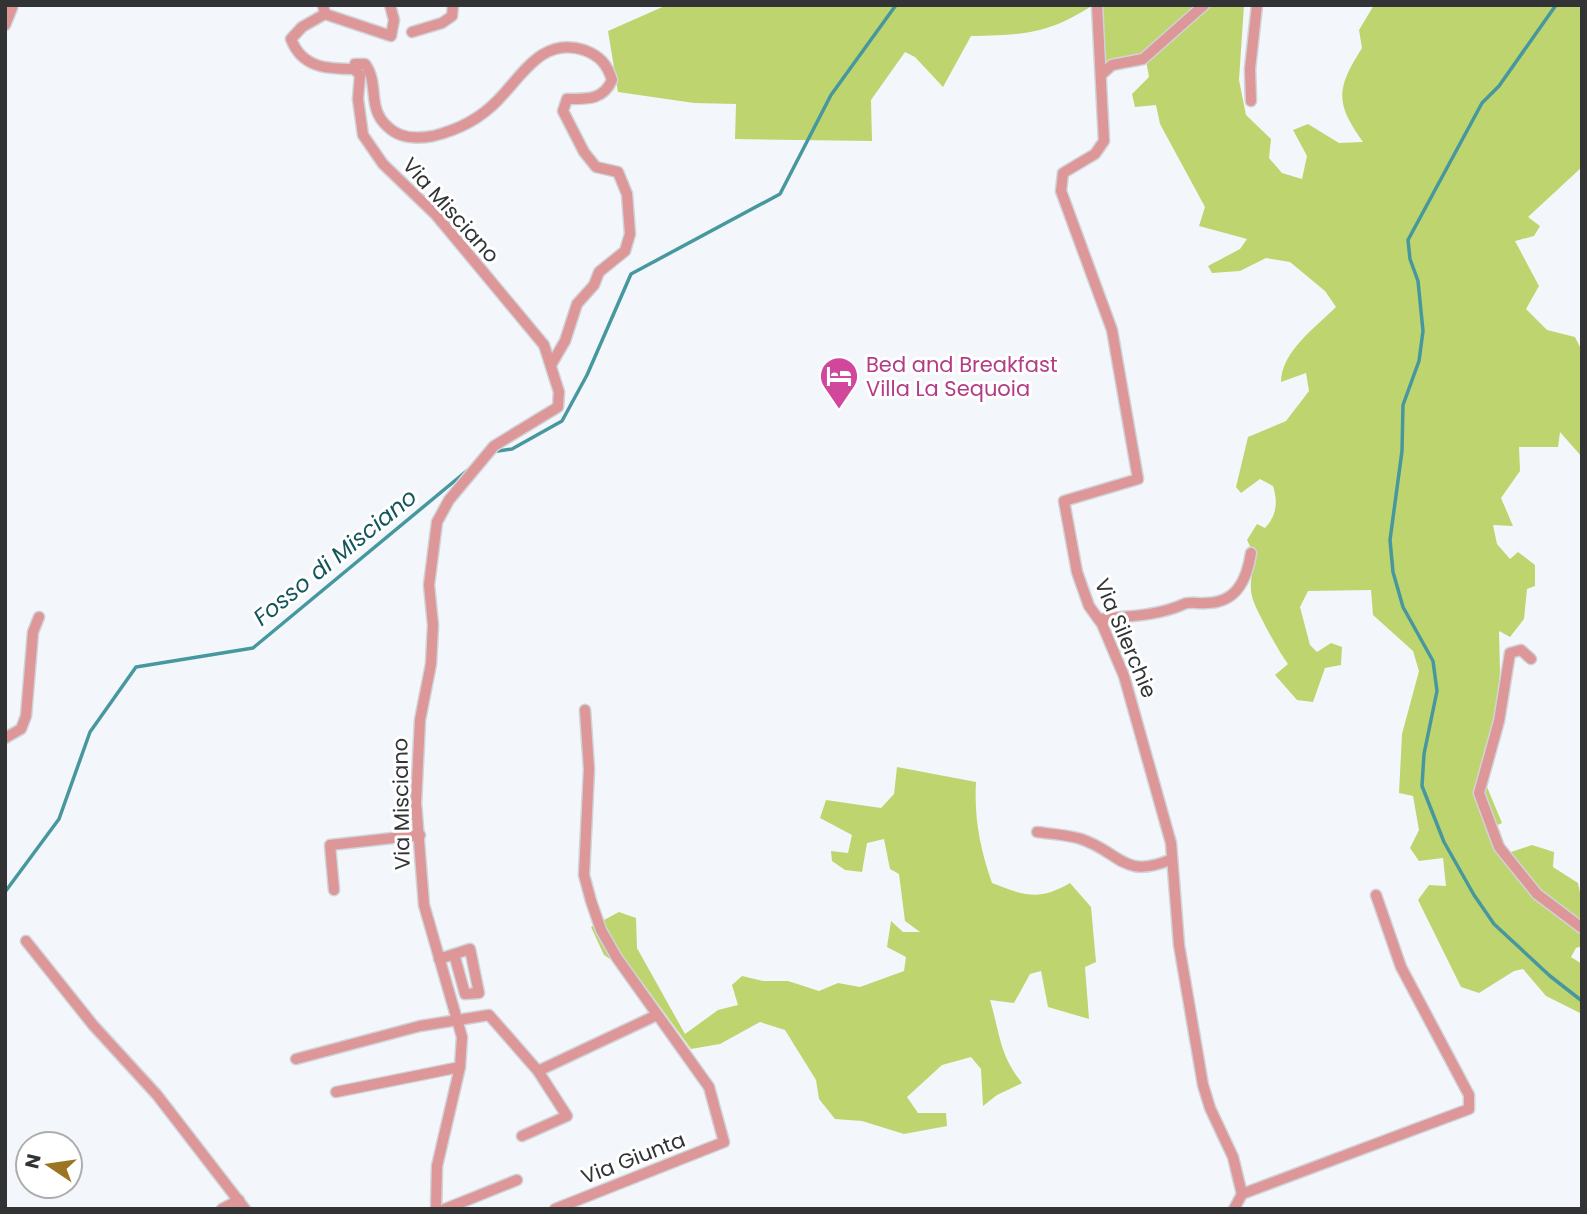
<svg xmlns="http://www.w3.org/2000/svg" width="1587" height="1214" viewBox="0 0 1587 1214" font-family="Poppins,sans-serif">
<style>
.forest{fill:#bed46e}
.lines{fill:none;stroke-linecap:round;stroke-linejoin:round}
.stream{stroke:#47989e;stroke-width:3.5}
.minor-casing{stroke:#d0d4d8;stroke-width:13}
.minor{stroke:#dd9798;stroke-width:10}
.labels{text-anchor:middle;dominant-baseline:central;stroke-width:6;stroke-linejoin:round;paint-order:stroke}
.street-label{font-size:21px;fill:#313334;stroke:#fff}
.hotel-label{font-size:21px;fill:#b23c85;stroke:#fff;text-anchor:start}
.water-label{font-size:23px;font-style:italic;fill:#13565b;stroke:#fff}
</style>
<rect width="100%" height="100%" fill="#f3f7fc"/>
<!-- forest -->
<g class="forest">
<path d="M667,5H1093C1049,34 1023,35 971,36L943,87L915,57L905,52L871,100L872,141L735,139L736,104L694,103L618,92L608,31Z"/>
<path d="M1098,5H1244L1239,80L1246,115L1271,139L1269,158L1282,173L1302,179L1307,156L1293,130L1308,124L1339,143L1363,142C1335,103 1336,89 1362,48L1359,30L1374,5H1582V167L1528,217L1540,226L1534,236L1515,241L1539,286L1526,309L1547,330L1575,337L1582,351V457L1560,432L1558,447H1519L1520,471L1501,498L1513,526L1493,525L1497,544L1510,559L1518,552L1535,565V586L1527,589L1524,619L1510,637L1499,631L1500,671L1493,759L1487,787L1502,823L1487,830L1502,855L1532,845L1554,852L1553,867L1578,883L1582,902V946L1576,948L1571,957L1582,964V1014L1546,996L1523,969L1514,971L1479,993L1461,987L1418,900L1429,885L1446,886L1443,858L1419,861L1410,848L1419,830L1413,796L1399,793L1402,734L1419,671L1413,651L1373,615L1371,590L1308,591L1300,607L1310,645L1317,652L1331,643L1342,647L1341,665L1325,668L1313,702L1297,700L1275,675L1288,664C1280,654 1257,612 1253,600C1245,574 1262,569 1247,540L1257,524L1265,528C1277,515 1278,502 1273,486L1260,479L1241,493L1236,487L1248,437L1286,421L1309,391L1306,373L1281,382C1281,352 1316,327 1336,307L1325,291L1290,262L1266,258L1240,271L1212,273L1208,266L1240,249L1247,239L1199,226L1205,207L1160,124L1156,105L1135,107L1132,94L1149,77L1145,55L1106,63Z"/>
<path d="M897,767L976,782C974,818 980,848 992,883C1025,896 1039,901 1070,883L1091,907L1096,962L1085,967L1089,1019L1048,1007L1041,971L1030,974L1014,1003L990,1000C1000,1033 999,1054 1022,1083L997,1095L983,1106L981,1069L971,1057L942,1065L907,1097L918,1113H946L947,1126L904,1134L862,1121L835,1119L819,1099L816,1080L785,1030L760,1022L720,1044L691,1049L639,978L604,955L591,927L619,912L636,918L637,948L685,1034L718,1010L738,1005L732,985L742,976L763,981H788L819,991L838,983L860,987L904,971L906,957L887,947L891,921L903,932H920L905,921L899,874L890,869L884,839L867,843L862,872L845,870L832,861L831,851L848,853L852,835L820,818L826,800L881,808L894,794Z"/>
</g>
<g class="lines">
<!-- stream -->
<g class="stream">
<polyline points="1556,5 1499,86 1482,103 1408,240 1410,259 1418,281 1423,331 1419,361 1403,405 1402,451 1390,540 1393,572 1403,607 1433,661 1437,691 1424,754 1422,786 1444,842 1474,895 1494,924 1550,976 1582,1001"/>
<polyline points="491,452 512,449 562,421 587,375 631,274 780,194 831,95 896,5"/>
<polyline points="5,892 59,819 90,732 136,667 253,648 469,469"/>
</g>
<!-- minor casing -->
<g class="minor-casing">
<g id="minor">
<path d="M323,5L325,14L302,27L291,39C302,68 327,69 354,69L360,75L358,99L363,135L383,164L436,215L544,345L559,392L558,407L494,446L449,500L437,522L429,585L433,625L431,664L420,720L416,803L424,905L462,1037L460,1067L437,1166L436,1209"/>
<polyline points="1097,5 1104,141 1095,154 1063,173 1061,191 1112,330 1138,479 1064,501 1077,572 1089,606 1102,624 1124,676 1171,843 1179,945 1203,1085 1210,1108 1233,1157 1242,1194"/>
<polyline points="325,14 391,36 394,20 390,5"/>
<polyline points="5,25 12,8 8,5"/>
<polyline points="412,32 442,23 452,16 453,5"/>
<path d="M354,69L355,64H365C380,84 366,108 388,127C400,139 417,139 433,136C458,130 480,119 498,100C522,76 542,36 584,50C600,56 607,64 612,80C603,100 588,99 567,99L563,111L584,152L596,167L618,172L627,194L630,234L625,251L599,272L594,285L577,304L565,341L551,365"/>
<polyline points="1101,75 1112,65 1143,59 1204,5"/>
<polyline points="1251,101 1250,69 1257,5"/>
<path d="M1099,619C1128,616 1158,616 1184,604C1190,601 1199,604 1206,603C1237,603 1247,579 1251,553"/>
<polyline points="1531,659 1521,650 1510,653 1499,721 1479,793 1499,847 1537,894 1582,928"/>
<polyline points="5,738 21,729 26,716 33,632 39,617"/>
<path d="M1037,832C1052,834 1068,835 1081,839C1122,853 1123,880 1172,859"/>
<polyline points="334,890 330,845 420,835"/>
<polyline points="26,941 93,1025 157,1095 245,1209"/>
<polyline points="439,959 470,949 479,993 465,994 454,954"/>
<polyline points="296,1059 420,1026 489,1015 538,1071 567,1116 522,1136"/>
<polyline points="538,1071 657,1015"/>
<polyline points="336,1092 460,1067"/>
<polyline points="1242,1194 1469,1109 1469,1095 1401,967 1376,895"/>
<polyline points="222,1209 239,1200"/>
<polyline points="445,1209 517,1180"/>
<polyline points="555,1209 724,1142 709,1087 617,958 601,930 591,901 584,875 589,769 585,710"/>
<polyline points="1234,1209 1242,1194"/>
</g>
</g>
<!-- minor -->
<use href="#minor" class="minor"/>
</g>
<!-- icons -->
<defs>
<g id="hotel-pin" transform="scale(2.0125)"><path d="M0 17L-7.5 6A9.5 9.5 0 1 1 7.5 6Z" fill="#d1479c" stroke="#fff"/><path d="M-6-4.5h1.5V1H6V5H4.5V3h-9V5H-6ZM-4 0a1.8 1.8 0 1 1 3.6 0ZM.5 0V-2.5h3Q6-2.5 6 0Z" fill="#fff"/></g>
</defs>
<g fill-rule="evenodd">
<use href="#hotel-pin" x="839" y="376"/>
</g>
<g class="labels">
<!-- street labels -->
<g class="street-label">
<text transform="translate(451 210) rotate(48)">Via Misciano</text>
<text transform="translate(1126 638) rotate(67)">Via Silerchie</text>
<text transform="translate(401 804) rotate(-91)">Via Misciano</text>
<text transform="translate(633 1158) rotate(-21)">Via Giunta</text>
</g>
<!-- hotel labels -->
<g class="hotel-label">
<text x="866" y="364">Bed and Breakfast<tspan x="866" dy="24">Villa La Sequoia</tspan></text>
</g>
<!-- water labels -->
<g class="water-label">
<text transform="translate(335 557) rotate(-39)">Fosso di Misciano</text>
</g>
</g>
<!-- border -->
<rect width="1587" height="1214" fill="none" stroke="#313334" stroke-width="14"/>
<!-- north arrow -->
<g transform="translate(49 1165) rotate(283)"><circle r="33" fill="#ffffff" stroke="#adadae" stroke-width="2"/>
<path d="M0-5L12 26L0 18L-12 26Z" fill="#9d7422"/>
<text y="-10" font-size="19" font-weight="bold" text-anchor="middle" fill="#313334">N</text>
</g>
</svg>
